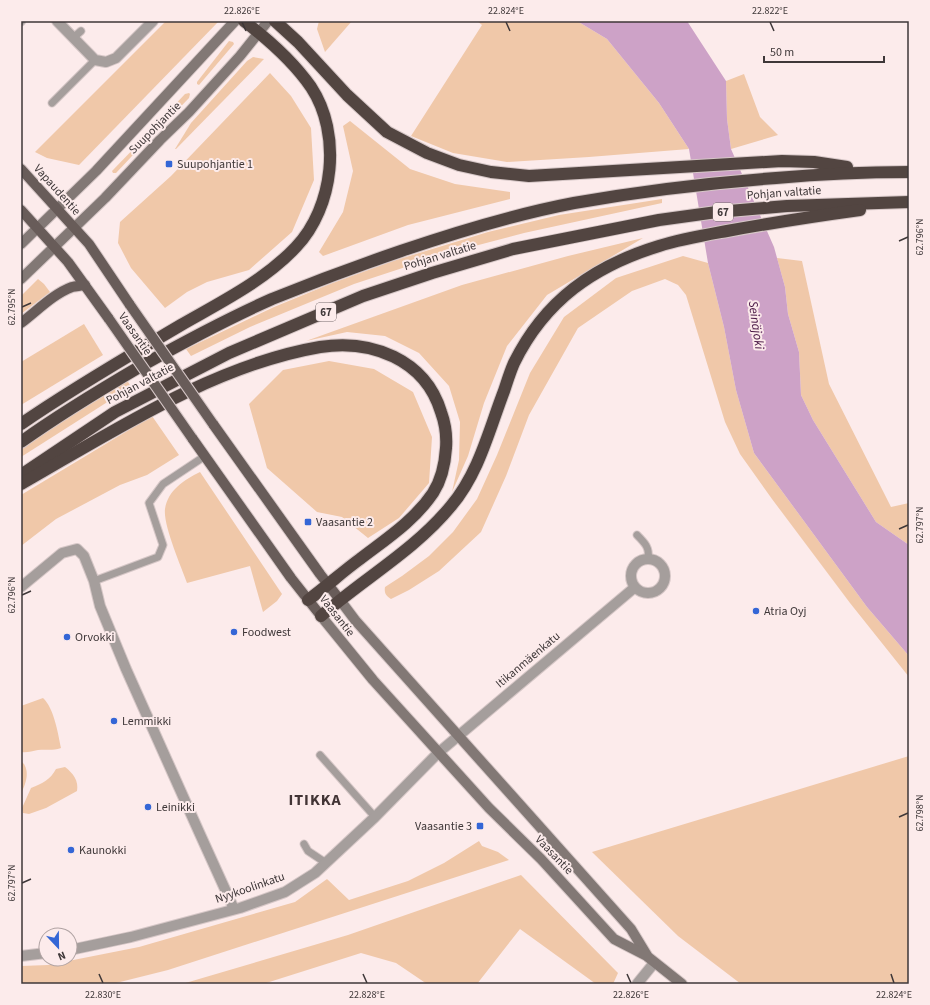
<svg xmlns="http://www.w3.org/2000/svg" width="930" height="1005" viewBox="0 0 930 1005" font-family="'Source Sans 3',sans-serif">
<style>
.green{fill:#f0c8a9}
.water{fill:#cda2c7}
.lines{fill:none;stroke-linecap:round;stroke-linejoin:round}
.lane-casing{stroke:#d6c7c7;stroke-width:9}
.street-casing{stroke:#d6c7c7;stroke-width:12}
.secondary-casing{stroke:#d6c7c7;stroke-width:12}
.primary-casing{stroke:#d6c7c7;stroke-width:12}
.highway-casing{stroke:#d6c7c7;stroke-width:14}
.lane{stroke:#a59e9c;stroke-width:7}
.street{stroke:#a59e9c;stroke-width:10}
.secondary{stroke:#827875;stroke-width:10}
.primary{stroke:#685c59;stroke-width:10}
.highway{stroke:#524541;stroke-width:12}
.primary-bridge-casing{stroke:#d6c7c7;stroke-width:12;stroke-linecap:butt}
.primary-bridge{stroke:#685c59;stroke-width:10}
.ticks{fill:none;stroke:#3e3738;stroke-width:1.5}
.poi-dot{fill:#3466d6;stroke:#fcebeb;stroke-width:1.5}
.labels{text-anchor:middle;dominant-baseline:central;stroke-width:4;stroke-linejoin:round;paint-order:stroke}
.shield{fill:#fcebeb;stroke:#776d6e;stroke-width:1}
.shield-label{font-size:11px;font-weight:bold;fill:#3e3738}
.street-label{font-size:12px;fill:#3e3738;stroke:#fcebeb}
.poi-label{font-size:12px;fill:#3e3738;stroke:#fcebeb;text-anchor:start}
.water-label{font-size:13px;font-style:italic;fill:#461342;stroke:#fcebeb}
.district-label{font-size:16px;font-weight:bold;letter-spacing:1px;fill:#423435;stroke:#fcebeb}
.neatline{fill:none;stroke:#3e3738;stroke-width:1.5}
.ticks-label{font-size:10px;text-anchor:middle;fill:#3e3738}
</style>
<rect width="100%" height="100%" fill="#fcebeb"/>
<!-- green -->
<g class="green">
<polygon points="166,21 219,21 79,165 47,158 35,152"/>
<polygon points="319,21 352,21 325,52 317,29"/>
<polygon points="477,21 577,21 607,39 659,103 689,149 589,157 507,162 453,153 411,136 482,25"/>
<polygon points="229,41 233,42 234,44 199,85 197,84 197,82"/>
<polygon points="253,57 264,59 176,149 175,149 191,123 247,61"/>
<polygon points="270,73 291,96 311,128 314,180 292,232 249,270 207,282 187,292 165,308 131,268 118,243 120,222 171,176"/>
<polygon points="744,74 760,117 778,135 731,149 727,119 726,81"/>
<polygon points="189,93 190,94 189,98 161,127 158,130 155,129 154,127 185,94"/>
<polygon points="350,121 410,169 455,184 510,192 510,199 408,225 323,256 319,252 343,212 353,171 343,126"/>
<polygon points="146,136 149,136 149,138 116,173 113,173 112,171"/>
<polygon points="662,199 662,203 524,233 448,253 354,284 250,327 191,356 186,349 274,307 330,284 393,261 488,232 559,215"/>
<polygon points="643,238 547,295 507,346 484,403 468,456 452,492 459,460 460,422 449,386 419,353 385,336 347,332 306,341 462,285 568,256"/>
<path d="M683,256L708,263L724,327L736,390L754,453L867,607L909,656V677L850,603L772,499L740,454L725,422L686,295L678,285L665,279L632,291L578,328L529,415L506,476L481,532L439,571L409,590L391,599C386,596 384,593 385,587L402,576L429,556L453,532L477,499L497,455L530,373L564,317L616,278Z"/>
<polygon points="777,258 802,261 829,384 891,507 909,503 909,545 876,522 813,420 801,395 799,352 788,314 785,287"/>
<polygon points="38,279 44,284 50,292 21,314 21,296"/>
<polygon points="84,324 103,355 21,405 21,362"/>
<polygon points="329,361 374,369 413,392 432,437 429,483 399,518 368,538 342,517 317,512 267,468 249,404 283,370"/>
<polygon points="127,380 131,387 21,457 21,447"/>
<polygon points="152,416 179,455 147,475 120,485 56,519 21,546 21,495"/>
<path d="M200,472L282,594L277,601L263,612L250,566L187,583C181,566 163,525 165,509C168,490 184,480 200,472Z"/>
<path d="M43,698C54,708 58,733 61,748C52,751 47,749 38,750C32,751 27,753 21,752V706Z"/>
<polygon points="909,756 909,984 741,984 678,936 592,852"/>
<path d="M21,761C31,769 26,784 21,793Z"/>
<path d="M65,767C73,773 79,781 77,791L46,808L29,814L23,813L22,808L31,788C43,783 50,780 56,769Z"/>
<polygon points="479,841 482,846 498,852 509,860 168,970 112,984 21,984 21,966 48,965 139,947 295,902 327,879 349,900 408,881 444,863"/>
<polygon points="521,875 618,973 613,984 596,984 520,929 477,984 427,984 396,963 361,953 263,984 182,984 348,935"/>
</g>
<!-- water -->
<polygon class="water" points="577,21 687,21 726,81 727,119 731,149 774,247 785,287 788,314 799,352 801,395 813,420 876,522 909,545 909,656 867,607 754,453 736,390 724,327 708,263 689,149 659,103 607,39"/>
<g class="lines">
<!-- lane casing -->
<g class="lane-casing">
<g id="lane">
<polyline points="21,22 22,21"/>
<polyline points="73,38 81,31"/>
<polyline points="52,103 95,60"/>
<path d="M637,535C645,543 650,548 648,559"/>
<polyline points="94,581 158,557 163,545 149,503 163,484 205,456"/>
<polyline points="320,755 375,817"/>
<polyline points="304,844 308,851 326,863"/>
</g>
</g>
<!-- street casing -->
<g class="street-casing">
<g id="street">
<polyline points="57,21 95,60 106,62 116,58 153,21"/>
<circle cx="648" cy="576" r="17"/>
<polyline points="21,587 62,553 77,549 84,556 94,581 100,606 126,669 199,832 234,909"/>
<polyline points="70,950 131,937 240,908 285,892 315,873 375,817 438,753 634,588"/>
<polyline points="21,956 46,953"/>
<polyline points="637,984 654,963"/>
</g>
</g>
<!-- secondary casing -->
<g class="secondary-casing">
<g id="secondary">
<polyline points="21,244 96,171 235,21"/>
<polyline points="21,279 105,198 160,140 189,112 240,56 268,21"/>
<polyline points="340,600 355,620 631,929 648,957 682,984"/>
<polyline points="321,616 373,680 489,808 541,859 614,939 647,956"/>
</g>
</g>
<!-- primary casing -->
<g class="primary-casing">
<g id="primary">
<polyline points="21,169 89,244 130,305"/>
<polyline points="21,210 68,262 109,319"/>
<path d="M21,323C37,311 53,294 72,287C76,286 81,286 85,285"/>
<polyline points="213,424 320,574 340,600"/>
<polyline points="192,438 291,578 321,616"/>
</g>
</g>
<!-- highway casing -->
<g class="highway-casing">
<g id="highway">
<polyline points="275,21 298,42 347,95 387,132 427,153 459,165 491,172 529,176 782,161 814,162 847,167"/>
<path d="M21,424C73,388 127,357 181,325C221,302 264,281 296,247C334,207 342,134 311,87C293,61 269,40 244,21"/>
<path d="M21,442C60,414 100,390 141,366C184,342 227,319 272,299C314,282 357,266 401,251C457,232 516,214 574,203C641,191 709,183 776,178C821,174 864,172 909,172"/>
<polyline points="21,475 115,412 229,353 363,296 432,273 513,249 659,220 717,212 787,206 909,202"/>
<path d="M21,484C114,431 214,365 320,347C371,339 425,359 441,412C445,423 447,435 446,448C445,464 442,479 433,493C414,521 386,539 360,559C342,572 326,587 308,600"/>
<path d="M321,616C363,579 415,550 451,506C479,473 489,430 504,391C507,382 510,372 514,363C545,300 594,266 659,246C681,239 705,235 727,231C771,223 816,216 860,210"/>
</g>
</g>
<!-- lane -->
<use href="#lane" class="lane"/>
<!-- street -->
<use href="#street" class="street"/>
<!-- secondary -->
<use href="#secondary" class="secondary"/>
<!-- primary -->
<use href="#primary" class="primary"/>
<!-- highway -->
<use href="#highway" class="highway"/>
<!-- primary-bridge casing -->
<g class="primary-bridge-casing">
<g id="primary-bridge">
<polyline points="130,305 213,424"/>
<polyline points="109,319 192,438"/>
</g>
</g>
<!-- primary-bridge -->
<use href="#primary-bridge" class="primary-bridge"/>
</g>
<!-- ticks -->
<path class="ticks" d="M242,22L246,31M506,22L510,31M770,22L774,31M899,241L908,237M22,307L31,303M899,529L908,525M22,595L31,591M899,817L908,813M22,883L31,879M99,974L103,983M363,974L367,983M627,974L631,983M891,974L894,983"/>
<!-- markers -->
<g class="poi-dot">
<rect x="165" y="160" width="8" height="8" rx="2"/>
<rect x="304" y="518" width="8" height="8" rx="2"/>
<circle cx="756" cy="611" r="4"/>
<circle cx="234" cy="632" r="4"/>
<circle cx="67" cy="637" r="4"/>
<circle cx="114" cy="721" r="4"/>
<circle cx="148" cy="807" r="4"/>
<rect x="476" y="822" width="8" height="8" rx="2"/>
<circle cx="71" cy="850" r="4"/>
</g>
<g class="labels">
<!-- shield labels -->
<g class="shield">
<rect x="713" y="203" width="20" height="18" rx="3"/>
<rect x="316" y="303" width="20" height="18" rx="3"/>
</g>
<g class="shield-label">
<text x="723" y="212">67</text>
<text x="326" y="312">67</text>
</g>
<!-- street labels -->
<g class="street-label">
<text transform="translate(155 128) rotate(-45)">Suupohjantie</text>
<text transform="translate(57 190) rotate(48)">Vapaudentie</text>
<text transform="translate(784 193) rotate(-4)">Pohjan valtatie</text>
<text transform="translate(440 256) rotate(-17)">Pohjan valtatie</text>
<text transform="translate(135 334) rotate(55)">Vaasantie</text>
<text transform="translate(140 384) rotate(-28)">Pohjan valtatie</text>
<text transform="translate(337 616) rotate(52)">Vaasantie</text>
<text transform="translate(528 660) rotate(-40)">Itikanmäenkatu</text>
<text transform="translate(554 855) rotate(46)">Vaasantie</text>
<text transform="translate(250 888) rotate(-19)">Nyykoolinkatu</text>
</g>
<!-- poi labels -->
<g class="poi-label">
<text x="177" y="164">Suupohjantie 1</text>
<text x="316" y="522">Vaasantie 2</text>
<text x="764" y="611">Atria Oyj</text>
<text x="242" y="632">Foodwest</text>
<text x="75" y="637">Orvokki</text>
<text x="122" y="721">Lemmikki</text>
<text x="156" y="807">Leinikki</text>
<text x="472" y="826" text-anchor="end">Vaasantie 3</text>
<text x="79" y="850">Kaunokki</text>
</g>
<!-- water labels -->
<g class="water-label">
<text transform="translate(756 325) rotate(82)">Seinäjoki</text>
</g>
<!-- district labels -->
<g class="district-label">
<text x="315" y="800">ITIKKA</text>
</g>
</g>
<!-- border -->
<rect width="930" height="1005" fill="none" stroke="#fcebeb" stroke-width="44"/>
<!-- north arrow -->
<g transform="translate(58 947) rotate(158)"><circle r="19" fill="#fcebeb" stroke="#b0a3a3"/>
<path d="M0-3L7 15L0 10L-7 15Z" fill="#3466d6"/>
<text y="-6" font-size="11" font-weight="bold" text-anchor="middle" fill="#3e3738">N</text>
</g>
<!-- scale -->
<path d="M764 56v6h120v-6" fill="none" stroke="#3e3738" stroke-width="2"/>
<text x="770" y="56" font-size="12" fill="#3e3738" stroke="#fcebeb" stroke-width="3" paint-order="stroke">50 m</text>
<rect x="22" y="22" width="886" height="961" class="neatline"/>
<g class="ticks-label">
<text x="242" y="14">22.826°E</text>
<text x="506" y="14">22.824°E</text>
<text x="770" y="14">22.822°E</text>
<text transform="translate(919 237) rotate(-90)" y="4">62.796°N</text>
<text transform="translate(11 307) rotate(-90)" y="4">62.795°N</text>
<text transform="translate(919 525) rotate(-90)" y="4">62.797°N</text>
<text transform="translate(11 595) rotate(-90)" y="4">62.796°N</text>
<text transform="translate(919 813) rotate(-90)" y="4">62.798°N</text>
<text transform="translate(11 883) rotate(-90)" y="4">62.797°N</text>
<text x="103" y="998">22.830°E</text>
<text x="367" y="998">22.828°E</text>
<text x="631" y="998">22.826°E</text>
<text x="894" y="998">22.824°E</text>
</g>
</svg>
